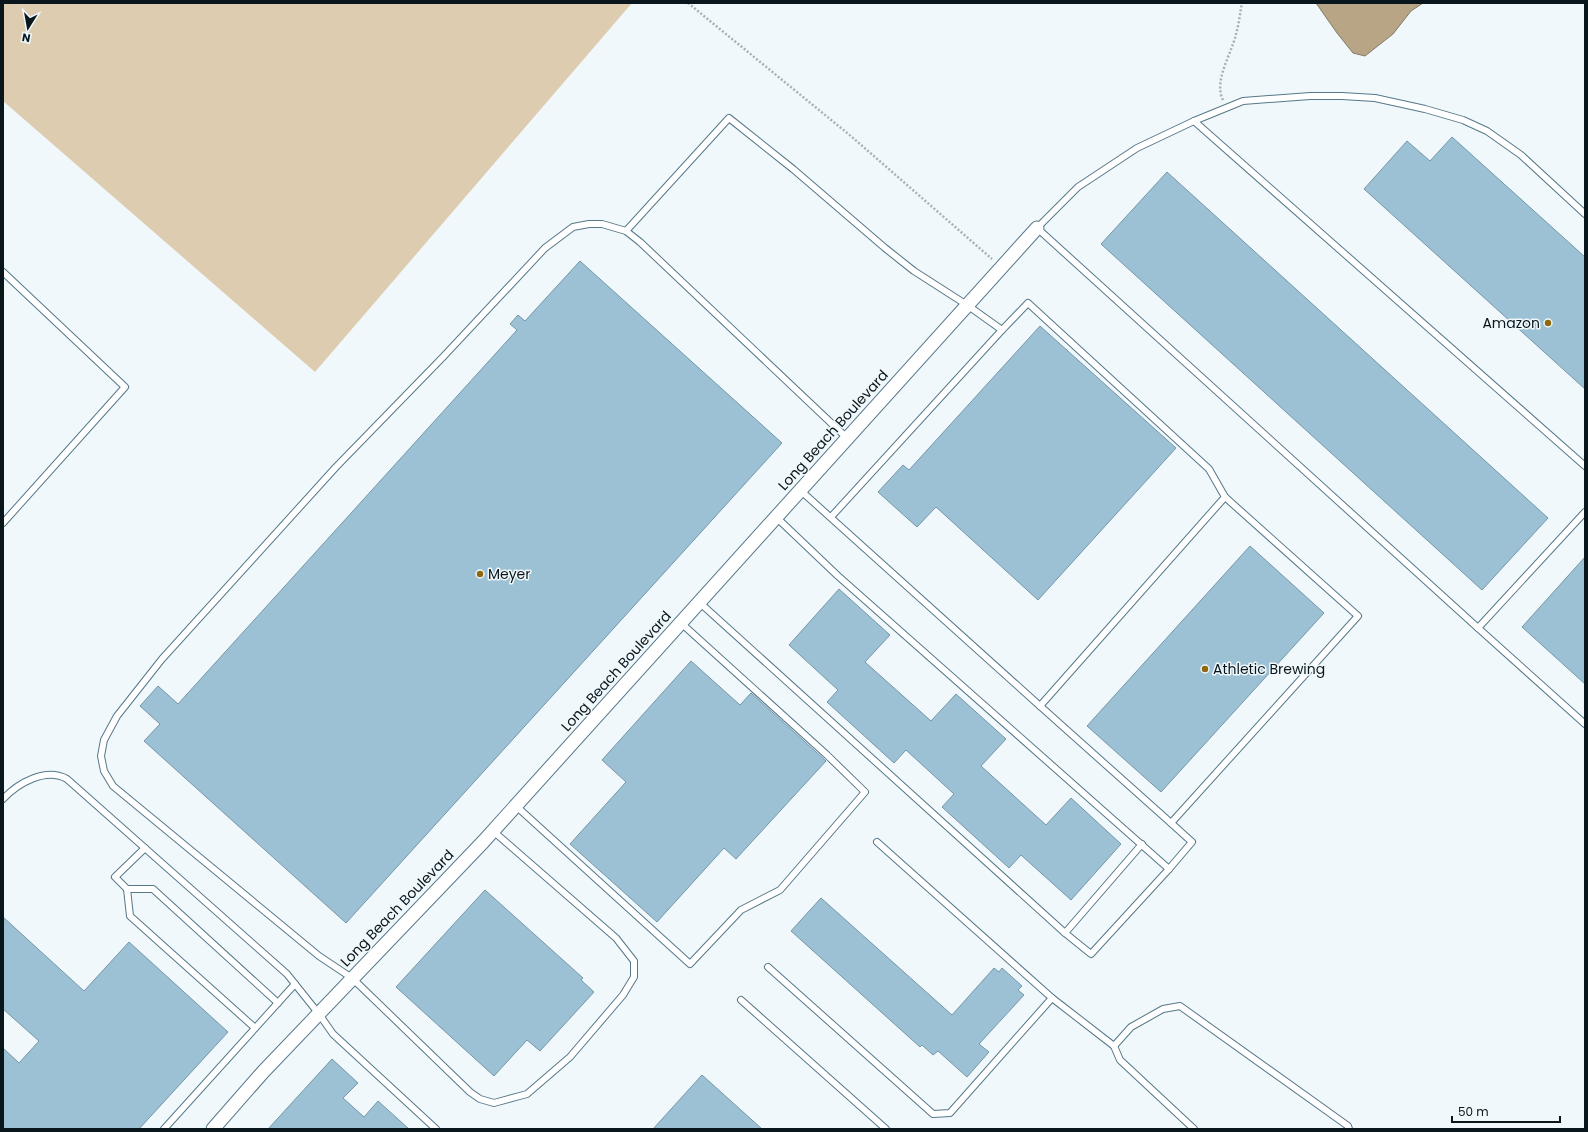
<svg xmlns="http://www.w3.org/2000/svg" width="1588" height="1132" viewBox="0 0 1588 1132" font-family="Poppins,sans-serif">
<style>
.green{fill:#ddccaf}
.water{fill:#b7a585;stroke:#837a66}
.building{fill:#9cc1d4;stroke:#7497a9}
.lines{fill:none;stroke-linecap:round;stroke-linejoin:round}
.lane-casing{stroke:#567889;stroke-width:8}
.street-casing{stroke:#567889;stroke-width:15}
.path{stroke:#a7b1b5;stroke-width:2.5;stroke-dasharray:2 2;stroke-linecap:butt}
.lane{stroke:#fff;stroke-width:6}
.street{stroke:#fff;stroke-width:13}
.poi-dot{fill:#8f670d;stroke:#f0f8fc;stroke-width:1.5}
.labels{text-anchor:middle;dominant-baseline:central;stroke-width:3;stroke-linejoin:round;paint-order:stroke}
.poi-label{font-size:14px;fill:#09171d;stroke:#f0f8fc;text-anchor:start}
.street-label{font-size:14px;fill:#09171d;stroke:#f0f8fc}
</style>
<rect width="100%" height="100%" fill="#f0f8fc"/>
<!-- green -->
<polygon class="green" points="3,3 632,3 315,372 3,101"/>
<!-- water -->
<polygon class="water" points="1316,3 1423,3 1411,11 1393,34 1365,56 1353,53 1337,33"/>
<!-- building -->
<g class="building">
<polygon points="1452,137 1585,257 1585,389 1364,189 1407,141 1430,161"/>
<polygon points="1167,172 1548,518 1482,590 1101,244"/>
<polygon points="580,261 782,443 346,923 144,741 160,724 140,706 158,686 178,704 517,330 510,324 518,315 525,321"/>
<polygon points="1040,326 1176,448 1038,600 936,507 917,527 878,492 903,465 909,470"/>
<polygon points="1250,546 1324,613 1161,792 1087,726"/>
<polygon points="1585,557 1585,684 1522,627"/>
<polygon points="839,589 890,635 865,662 931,721 956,694 1006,739 981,766 1046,825 1071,798 1121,844 1071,900 1021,855 1009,868 942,807 954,794 906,750 894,763 827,702 838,690 789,645"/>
<polygon points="691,661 740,705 751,693 826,761 736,859 724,848 657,922 570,844 626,782 602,760"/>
<polygon points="485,890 583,978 581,980 594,992 540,1051 527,1040 494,1076 396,987"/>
<polygon points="821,898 952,1015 994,968 999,972 1002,968 1022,986 1018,990 1024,995 979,1044 989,1052 967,1077 938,1051 933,1055 922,1045 920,1047 791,931"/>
<polygon points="3,917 84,991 129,942 228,1032 139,1129 3,1129 3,1048 19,1063 39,1041 3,1009"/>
<polygon points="332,1059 358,1083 343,1098 364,1117 378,1101 409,1129 268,1129"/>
<polygon points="702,1075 762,1129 653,1129"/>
</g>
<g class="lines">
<!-- lane casing -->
<g class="lane-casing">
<g id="lane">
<polyline points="1194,121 1585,466"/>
<polyline points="1585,214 1521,155 1487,131 1463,120 1425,109 1375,98 1342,96 1310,96 1243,101 1194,121 1137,148 1078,187 1037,228 1478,628 1585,512"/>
<polyline points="626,231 729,118 793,169 885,248 914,271 967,305 1002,330 1028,303 1209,469 1225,497 1358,616 1171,823 1040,706"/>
<polyline points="3,272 125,387 3,523"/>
<polyline points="800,490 1040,706 1225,497"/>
<polyline points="831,517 1002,330"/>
<polyline points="699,602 1065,933 1091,954 1169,869 838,576 776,517"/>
<polyline points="1478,628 1585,724"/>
<path d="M3,799C18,783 46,767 67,779L287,974L319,1014L333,1034L436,1129"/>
<polyline points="516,806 690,964 741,910 780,890 865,792 827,755 681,623"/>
<polyline points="493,831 616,938 634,961 634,977 623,995 570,1057 527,1094 494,1103 480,1099 470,1092 352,978 319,956 113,786 104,771 101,756 104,740 117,716 162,659 336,467 443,357 545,248 573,227 589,224 602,224 626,231 640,242 847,438"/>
<polyline points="877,842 1052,998 1114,1046 1131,1027 1163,1009 1180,1006 1348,1126 1349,1129"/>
<polyline points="145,848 115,877 127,889 130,916 255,1028"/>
<polyline points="1169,869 1192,842 1171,823"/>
<polyline points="127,889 153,889 278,1003"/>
<polyline points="1065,933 1142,844"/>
<polyline points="768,967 933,1114 950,1113 1052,998"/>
<polyline points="741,1000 886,1129"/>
<polyline points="1114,1046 1120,1060 1194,1129"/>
<polyline points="164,1129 295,984"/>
</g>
</g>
<!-- street casing -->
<g class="street-casing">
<polyline id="street" points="213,1129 263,1072 483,842 1037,228"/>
</g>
<!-- path -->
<g class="path">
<polyline points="688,3 852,137 992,259"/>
<path d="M1223,100C1213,81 1232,53 1236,34C1239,24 1240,13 1242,3"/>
</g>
<!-- lane -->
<use href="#lane" class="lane"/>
<!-- street -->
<use href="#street" class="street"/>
</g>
<!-- markers -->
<g class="poi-dot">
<circle cx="1548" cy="323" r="4"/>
<circle cx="480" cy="574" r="4"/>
<circle cx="1205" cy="669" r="4"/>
</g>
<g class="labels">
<!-- poi labels -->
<g class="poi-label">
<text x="1540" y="323" text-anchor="end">Amazon</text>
<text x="488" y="574">Meyer</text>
<text x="1213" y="669">Athletic Brewing</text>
</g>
<!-- street labels -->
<g class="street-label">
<text transform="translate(833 430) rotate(-48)">Long Beach Boulevard</text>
<text transform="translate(616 671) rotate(-48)">Long Beach Boulevard</text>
<text transform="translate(397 908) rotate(-46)">Long Beach Boulevard</text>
</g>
</g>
<!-- border -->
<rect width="1588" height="1132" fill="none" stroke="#09171d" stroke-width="8"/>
<!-- north arrow -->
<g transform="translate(28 28) rotate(191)" stroke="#f0f8fc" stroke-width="3" paint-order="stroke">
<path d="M0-3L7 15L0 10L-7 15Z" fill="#09171d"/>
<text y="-6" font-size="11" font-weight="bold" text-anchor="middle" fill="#09171d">N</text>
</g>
<!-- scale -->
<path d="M1452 1116v6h108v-6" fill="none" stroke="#09171d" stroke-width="2"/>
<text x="1458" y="1116" font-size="12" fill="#09171d" stroke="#f0f8fc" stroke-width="3" paint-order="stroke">50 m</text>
</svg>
